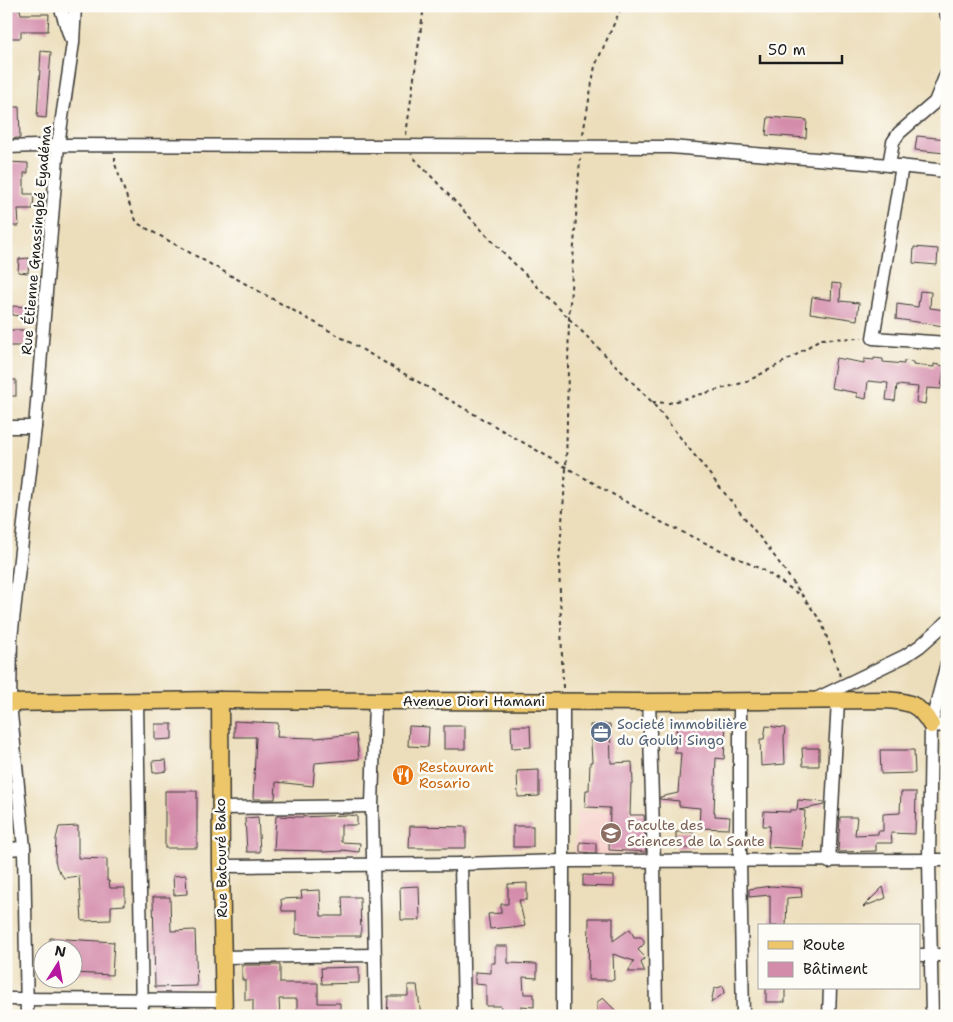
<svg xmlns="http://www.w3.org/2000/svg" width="953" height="1022" viewBox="0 0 953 1022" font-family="'Shantell Sans',sans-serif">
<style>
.built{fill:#f7d0ca}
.building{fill:#d48cab}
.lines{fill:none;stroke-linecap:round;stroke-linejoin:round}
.minor-casing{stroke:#3b3934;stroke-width:15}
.major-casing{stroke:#3b3934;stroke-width:19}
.path{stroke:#3b3934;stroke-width:2;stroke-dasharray:4 4;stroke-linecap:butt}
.minor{stroke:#fff;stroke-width:12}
.major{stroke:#ecc669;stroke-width:16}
.labels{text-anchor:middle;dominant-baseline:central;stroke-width:5;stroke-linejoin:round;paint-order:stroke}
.street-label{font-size:14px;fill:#1c1c1c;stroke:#fdfcf7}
.service-label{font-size:14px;fill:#4e5e75;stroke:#fdfcf7;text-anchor:start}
.food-label{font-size:14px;fill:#c56008;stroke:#fdfcf7;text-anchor:start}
.education-label{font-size:14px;fill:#785e54;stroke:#fdfcf7;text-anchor:start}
</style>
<rect width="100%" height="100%" fill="#fdfcf7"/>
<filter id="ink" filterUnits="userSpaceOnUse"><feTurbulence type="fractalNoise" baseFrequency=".02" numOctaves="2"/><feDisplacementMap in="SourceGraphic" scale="10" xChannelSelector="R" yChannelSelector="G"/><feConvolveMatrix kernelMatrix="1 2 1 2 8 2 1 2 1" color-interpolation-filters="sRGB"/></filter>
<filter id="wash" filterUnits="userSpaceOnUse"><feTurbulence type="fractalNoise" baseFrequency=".0096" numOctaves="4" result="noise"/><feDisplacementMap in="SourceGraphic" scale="20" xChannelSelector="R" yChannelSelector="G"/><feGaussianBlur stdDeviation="1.12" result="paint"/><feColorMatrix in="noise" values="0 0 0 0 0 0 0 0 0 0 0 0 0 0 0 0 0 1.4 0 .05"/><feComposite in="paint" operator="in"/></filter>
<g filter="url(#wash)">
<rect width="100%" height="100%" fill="#ecdebb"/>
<!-- built -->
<polygon class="built" points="576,811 647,811 646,854 574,855"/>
<g id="blocks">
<!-- building -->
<g class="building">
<polygon points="6,9 20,9 21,14 49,14 48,31 21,31 21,38 6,38"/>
<polygon points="41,51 51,52 46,118 37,117"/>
<polygon points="6,107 19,107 20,138 6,139"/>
<polygon points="768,117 807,120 806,138 766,135"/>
<polygon points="917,136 947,139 945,153 915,150"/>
<polygon points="8,162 28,163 28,173 24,173 24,194 34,194 33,209 18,209 19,226 11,226 10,209 8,209"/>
<polygon points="914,247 938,249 937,265 913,263"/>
<polygon points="29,258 28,273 18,272 19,259"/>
<polygon points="832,283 841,284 840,301 859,303 857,320 810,313 812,297 831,300"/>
<polygon points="920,291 931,292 930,308 946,310 944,326 896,319 897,304 918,307"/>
<polygon points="12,306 28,307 27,317 12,315"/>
<rect x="6" y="330" width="20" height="16"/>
<polygon points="836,358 864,363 864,359 874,360 874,358 883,359 883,362 904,364 904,361 913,362 913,365 934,367 934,364 944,366 941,389 927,388 925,404 916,402 918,387 897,385 895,401 886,400 888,383 868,381 866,399 857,397 857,393 831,388"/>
<rect x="6" y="380" width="10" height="16"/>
<polygon points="234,721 278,723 277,737 316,738 356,734 359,759 315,763 313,786 276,782 275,799 253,799 256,737 234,737"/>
<polygon points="677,721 726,723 724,759 716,758 714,812 715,812 715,816 730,817 729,829 699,828 700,808 679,806 679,801 660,799 660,797 678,793 681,753 675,753"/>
<polygon points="155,724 172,724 172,739 155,740"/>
<polygon points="610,724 611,763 632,762 633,783 631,783 630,815 644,815 646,852 609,850 610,808 585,807 586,790 589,790 590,762 592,762 590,725"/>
<polygon points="409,726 429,727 428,747 408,746"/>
<rect x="444" y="726" width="21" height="23"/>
<polygon points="511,726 530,726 531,747 512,748"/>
<polygon points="766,726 785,728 784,739 785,764 761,766 760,739 764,739"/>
<polygon points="802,748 819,748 819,766 803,766"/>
<polygon points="880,750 914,750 915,773 881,774"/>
<polygon points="166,760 167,771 153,773 152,761"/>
<polygon points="539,770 539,796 518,797 517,771"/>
<rect x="165" y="791" width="32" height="57"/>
<polygon points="901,792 916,792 915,834 891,833 892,843 876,843 876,851 838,852 840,817 857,817 855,835 878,834 878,831 883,831 883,814 900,813"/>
<polygon points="798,800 824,802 824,805 799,810 805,811 802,849 768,847 770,826 763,826 764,811 790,812 790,810 797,810"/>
<polygon points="348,815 357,816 357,825 341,825 341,842 360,843 359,852 342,850 342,851 323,852 323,851 274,850 276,816 301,817"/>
<polygon points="258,817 260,852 247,852 245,818"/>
<polygon points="78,826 78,858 107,859 107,881 109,881 110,888 125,888 125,905 111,906 111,920 82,921 79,876 64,878 57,868 55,860 56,839 59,827"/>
<polygon points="410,826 466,827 466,848 409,848"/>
<rect x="513" y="826" width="20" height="21"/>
<rect x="676" y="832" width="18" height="16"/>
<polygon points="580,842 596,843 596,853 580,852"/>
<polygon points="186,875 187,894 174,895 173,876"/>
<polygon points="583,875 614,876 614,887 583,886"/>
<polygon points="527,883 527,900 519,900 525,926 513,928 513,927 490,929 488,914 501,913 501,904 508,904 508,884"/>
<polygon points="419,886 420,920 401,920 400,887"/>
<polygon points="771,886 801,888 802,897 787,898 786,926 770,926 770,895 749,897 749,889"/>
<polygon points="883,887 886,898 863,907"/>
<polygon points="320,890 321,916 343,916 342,897 360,897 361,936 324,936 296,934 296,911 282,911 281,899 302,898 301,891"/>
<polygon points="153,897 170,897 171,931 195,930 197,986 155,987"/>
<polygon points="589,918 613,918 613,941 630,929 634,937 641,937 644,940 644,944 638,950 645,957 641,963 645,972 628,972 634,961 613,954 614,980 588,980"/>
<polygon points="50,938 114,942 112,975 72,973 72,950 49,950"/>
<polygon points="495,946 508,946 508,963 537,964 537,978 523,977 524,994 534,994 534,1007 521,1006 521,1016 501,1016 501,1006 486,1006 486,985 475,984 475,972 491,973 491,963 495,963"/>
<polygon points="242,965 280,965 280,983 318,983 318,1003 340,1003 340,1016 297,1016 297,999 279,999 280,1016 253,1016 253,1000 245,1000 245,980 242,980"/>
<polygon points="359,967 359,983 322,984 321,968"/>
<polygon points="408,985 417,985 421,1016 387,1016 388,996 408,996"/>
<polygon points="723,986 725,990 724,993 711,1003 714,989"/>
<rect x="766" y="988" width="19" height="14"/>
<polygon points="603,998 615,1010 610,1016 597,1016 597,1002"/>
</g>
</g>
</g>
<g filter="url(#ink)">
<use href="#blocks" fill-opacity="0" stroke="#3b3934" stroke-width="1"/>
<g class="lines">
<!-- minor casing -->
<g class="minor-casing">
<g id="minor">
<polyline points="60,6 70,37"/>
<polyline points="945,6 947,16"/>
<polyline points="6,147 68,145 671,147 889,165 947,171"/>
<polyline points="889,165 893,142 899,133 935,102 947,72"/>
<polyline points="902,166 873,338 947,343"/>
<polyline points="6,427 35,427"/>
<polyline points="816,699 905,656 920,646 947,622"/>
<polyline points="375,701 372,806 376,1016"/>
<polyline points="563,701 563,1016"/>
<polyline points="740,701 740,862 743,1016"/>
<polyline points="137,702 142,1016"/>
<polyline points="649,702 654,862 656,1016"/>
<polyline points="931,725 947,726"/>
<polyline points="220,808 372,806"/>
<polyline points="6,849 24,848"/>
<polyline points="829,862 838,701"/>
<polyline points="461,864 464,1016"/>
<polyline points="221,866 461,864 562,861 947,860"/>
<polyline points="919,955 947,955"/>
<polyline points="222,957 375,955"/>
<polyline points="6,999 223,1000"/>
<polyline points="27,1016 24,848 10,703 11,638 35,427 58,145 73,43 75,6"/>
<polyline points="829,1016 830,988"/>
<polyline points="932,1016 929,860 931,725 947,663"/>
</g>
</g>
<!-- major casing -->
<g class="major-casing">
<g id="major">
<polyline points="220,700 221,866 224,1016"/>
<path d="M6,703L220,700L649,702L886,700C910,702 918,703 931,725"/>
</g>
</g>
<!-- path -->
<g class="path">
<polyline points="583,134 595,66 622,6"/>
<polyline points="406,135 424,6"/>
<polyline points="115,157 115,164 127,198 137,223 337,335 661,522 765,571 800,595"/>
<polyline points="414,158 494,243 652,402 770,550 822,623 840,676"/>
<polyline points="652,402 669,403 746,382 793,357 820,339 862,338"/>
<polyline points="563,688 559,562 566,469 569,318 580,159"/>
</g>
<!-- minor -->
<use href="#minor" class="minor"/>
<!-- major -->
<use href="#major" class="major"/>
</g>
</g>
<!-- icons -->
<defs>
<g id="office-disc" transform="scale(1.125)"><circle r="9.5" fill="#5c6f8a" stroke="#fdfcf7"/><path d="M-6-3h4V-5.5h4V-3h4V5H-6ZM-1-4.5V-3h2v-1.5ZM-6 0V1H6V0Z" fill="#fff"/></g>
<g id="restaurant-disc" transform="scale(1.125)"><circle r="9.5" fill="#e8710a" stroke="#fdfcf7"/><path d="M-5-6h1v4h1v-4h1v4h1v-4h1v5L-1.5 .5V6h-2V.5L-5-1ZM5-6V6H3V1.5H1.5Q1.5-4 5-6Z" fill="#fff"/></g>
<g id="university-disc" transform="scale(1.125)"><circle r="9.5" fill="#8d6e63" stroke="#fdfcf7"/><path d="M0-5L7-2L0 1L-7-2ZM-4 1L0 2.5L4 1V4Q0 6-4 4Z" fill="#fff"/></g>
</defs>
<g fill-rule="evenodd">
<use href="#office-disc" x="601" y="732"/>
<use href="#restaurant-disc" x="403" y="775"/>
<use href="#university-disc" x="611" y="833"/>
</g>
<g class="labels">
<!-- street labels -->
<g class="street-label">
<text transform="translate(36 240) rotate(-85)">Rue Étienne Gnassingbé Eyadéma</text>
<text x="474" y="701">Avenue Diori Hamani</text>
<text transform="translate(221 858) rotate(-91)">Rue Batouré Bako</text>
</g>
<!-- service labels -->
<g class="service-label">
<text x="617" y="724">Societé immobilière<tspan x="617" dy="16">du Goulbi Singo</tspan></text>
</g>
<!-- food labels -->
<g class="food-label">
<text x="419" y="767">Restaurant<tspan x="419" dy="16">Rosario</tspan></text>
</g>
<!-- education labels -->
<g class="education-label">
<text x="627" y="825">Faculte des<tspan x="627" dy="16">Sciences de la Sante</tspan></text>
</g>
</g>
<!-- margin -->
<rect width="953" height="1022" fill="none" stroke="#fdfcf7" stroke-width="25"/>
<!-- legend -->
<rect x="758" y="924" width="162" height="65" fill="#fdfcf7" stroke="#a3a29f"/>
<rect x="768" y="941" width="25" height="8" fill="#ecc669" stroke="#a3a29f"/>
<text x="803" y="950" font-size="15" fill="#1c1c1c">Route</text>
<rect x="768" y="962" width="25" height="15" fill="#d48cab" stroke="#a3a29f"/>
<text x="803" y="974" font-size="15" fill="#1c1c1c">Bâtiment</text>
<!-- north arrow -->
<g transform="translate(58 964) rotate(11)"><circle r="24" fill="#fdfcf7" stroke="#a3a29f"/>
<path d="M0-4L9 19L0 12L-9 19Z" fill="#b5179e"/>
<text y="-8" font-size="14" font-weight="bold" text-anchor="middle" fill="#1c1c1c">N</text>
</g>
<!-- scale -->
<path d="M760 55v8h82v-8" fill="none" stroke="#1c1c1c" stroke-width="2.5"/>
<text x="768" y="55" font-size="15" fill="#1c1c1c" stroke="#fdfcf7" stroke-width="4" paint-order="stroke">50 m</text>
</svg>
